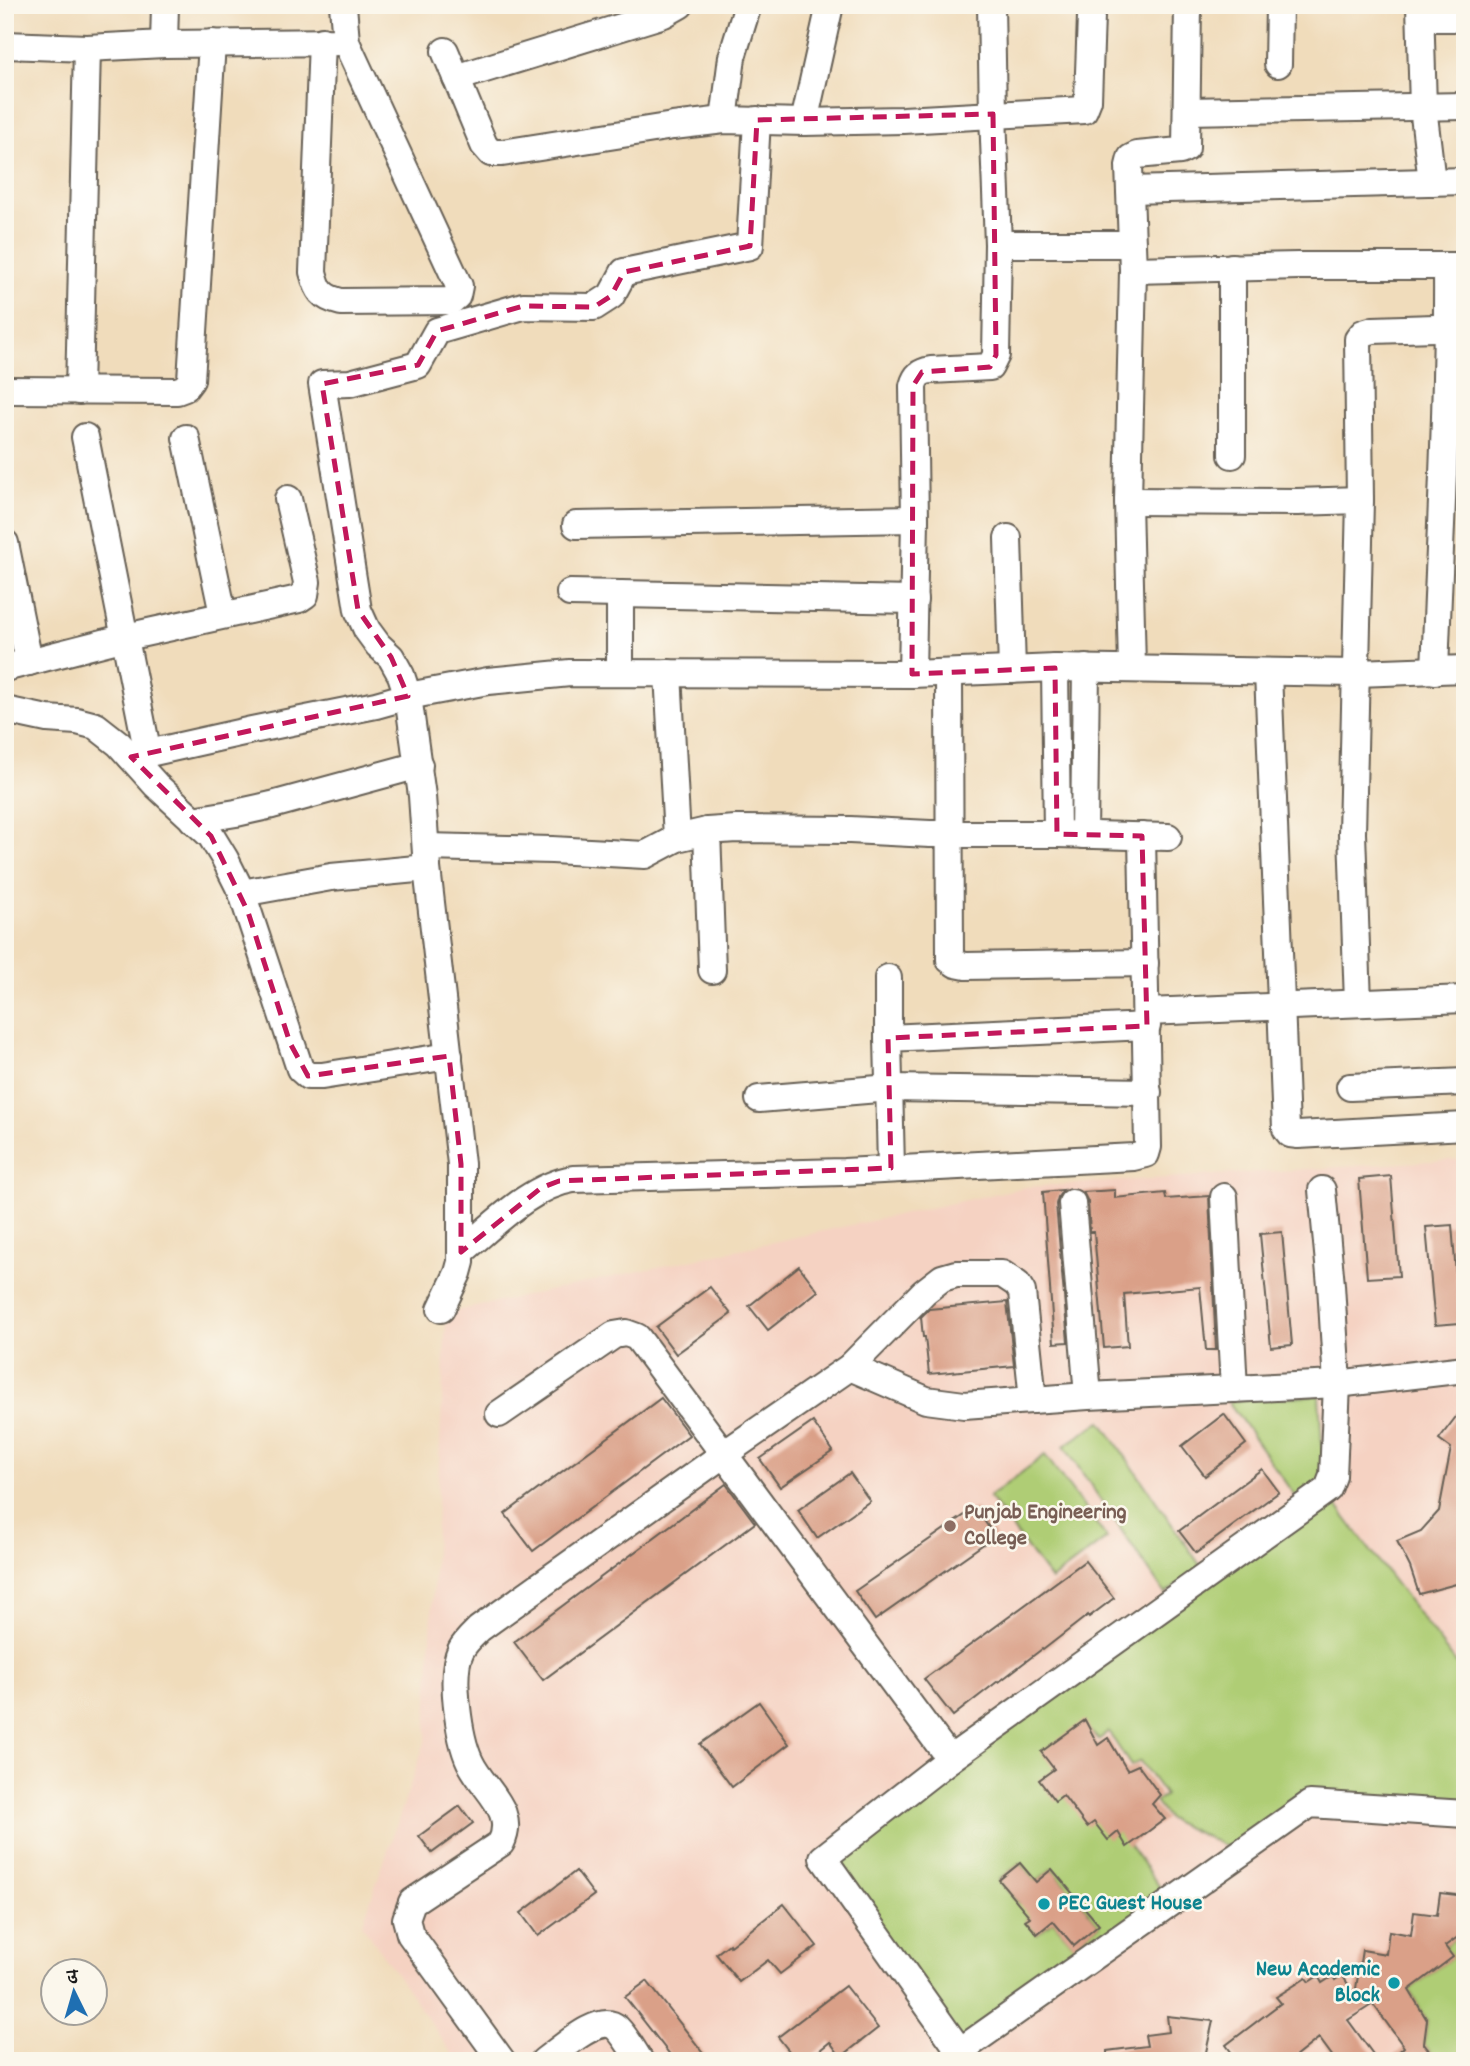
<svg xmlns="http://www.w3.org/2000/svg" width="1470" height="2066" viewBox="0 0 1470 2066" font-family="Dekko,'Playpen Sans Deva',sans-serif">
<style>
.built{fill:#f5d2c2}
.green{fill:#afcd75;stroke:#667448;stroke-width:2;fill-rule:evenodd}
.building{fill:#daa088}
.lines{fill:none;stroke-linecap:round;stroke-linejoin:round}
.minor-casing{stroke:#665f54;stroke-width:30}
.minor{stroke:#fff;stroke-width:26}
.marked{fill:none;stroke:#c2185b;stroke-width:5;stroke-dasharray:14 9;stroke-linejoin:round}
.education-dot{fill:#8d6e63;stroke:#fbf7ec;stroke-width:2.5}
.culture-dot{fill:#0f9aa8;stroke:#fbf7ec;stroke-width:2.5}
.labels{text-anchor:middle;dominant-baseline:central;stroke-width:5;stroke-linejoin:round;paint-order:stroke}
.education-label{font-size:23px;font-weight:bold;fill:#785e54;stroke:#fbf7ec;text-anchor:start}
.culture-label{font-size:23px;font-weight:bold;fill:#0d838f;stroke:#fbf7ec;text-anchor:start}
</style>
<rect width="100%" height="100%" fill="#fbf7ec"/>
<filter id="ink" filterUnits="userSpaceOnUse"><feTurbulence type="fractalNoise" baseFrequency=".0143" numOctaves="2"/><feDisplacementMap in="SourceGraphic" scale="14" xChannelSelector="R" yChannelSelector="G"/><feConvolveMatrix kernelMatrix="1 2 1 2 8 2 1 2 1" color-interpolation-filters="sRGB"/></filter>
<filter id="wash" filterUnits="userSpaceOnUse"><feTurbulence type="fractalNoise" baseFrequency=".00686" numOctaves="4" result="noise"/><feDisplacementMap in="SourceGraphic" scale="28" xChannelSelector="R" yChannelSelector="G"/><feGaussianBlur stdDeviation="1.57" result="paint"/><feColorMatrix in="noise" values="0 0 0 0 0 0 0 0 0 0 0 0 0 0 0 0 0 1.4 0 .05"/><feComposite in="paint" operator="in"/></filter>
<g filter="url(#wash)">
<rect width="100%" height="100%" fill="#f0dcbb"/>
<!-- built -->
<polygon class="built" points="1465,1159 1465,2061 457,2061 362,1925 426,1739 446,1313 1026,1187"/>
<!-- green -->
<g class="green">
<polygon points="1319,1395 1324,1480 1297,1499 1228,1401"/>
<polygon points="1101,1421 1202,1568 1165,1594 1064,1446"/>
<polygon points="1045,1455 1107,1538 1051,1580 989,1497"/>
<path d="M1329,1496L1465,1675V1804L1311,1793L1231,1849L1168,1819L1155,1802L1165,1795L1140,1761L1131,1766L1108,1731L1099,1740L1084,1725L1057,1769L1064,1791L1095,1817L1117,1828L1170,1901L964,2047L824,1857ZM1020,1863L1036,1882L1052,1869L1070,1891L1059,1913L1077,1898L1099,1925L1074,1945L1053,1921L1037,1934L1026,1920L1039,1910L1027,1895L1018,1903L999,1880Z"/>
<polygon points="1465,1932 1465,2061 1437,2061 1424,2044 1427,2020 1409,1990 1452,1957 1445,1946"/>
</g>
<g id="blocks">
<!-- building -->
<g class="building">
<polygon points="1391,1176 1399,1276 1367,1278 1359,1179"/>
<polygon points="1063,1190 1058,1197 1056,1204 1068,1342 1054,1343 1043,1192"/>
<polygon points="1115,1190 1115,1198 1165,1193 1166,1199 1209,1196 1216,1350 1206,1350 1200,1287 1124,1294 1128,1346 1104,1348 1094,1232 1090,1232 1088,1202 1083,1192"/>
<polygon points="1452,1225 1460,1323 1435,1325 1426,1227"/>
<polygon points="1282,1232 1292,1345 1271,1347 1260,1234"/>
<polygon points="799,1266 818,1291 768,1330 749,1306"/>
<polygon points="710,1287 731,1314 676,1354 656,1327"/>
<polygon points="1007,1302 1014,1366 929,1374 925,1337 923,1337 921,1317 929,1309"/>
<polygon points="661,1398 689,1435 533,1551 505,1514"/>
<polygon points="1465,1405 1465,1576 1456,1584 1419,1594 1410,1567 1397,1541 1421,1531 1439,1511 1451,1448 1439,1439"/>
<polygon points="1224,1414 1246,1444 1205,1476 1182,1446"/>
<polygon points="813,1422 833,1451 780,1487 760,1459"/>
<polygon points="1262,1469 1279,1492 1196,1553 1179,1531"/>
<polygon points="850,1473 870,1501 817,1538 798,1510"/>
<polygon points="726,1484 755,1523 543,1680 514,1642"/>
<polygon points="975,1508 995,1536 875,1620 855,1591"/>
<polygon points="1085,1561 1114,1598 1089,1617 1088,1615 1043,1650 1042,1649 999,1682 998,1681 953,1716 924,1679"/>
<polygon points="759,1702 789,1744 732,1787 700,1744"/>
<polygon points="1085,1720 1098,1745 1108,1738 1127,1770 1138,1765 1160,1795 1152,1804 1165,1819 1127,1847 1118,1832 1108,1840 1094,1822 1087,1827 1063,1795 1055,1801 1039,1780 1054,1769 1041,1752"/>
<polygon points="460,1806 473,1823 432,1853 419,1836"/>
<polygon points="1020,1863 1036,1882 1052,1869 1099,1925 1074,1946 1053,1921 1037,1934 1025,1920 1030,1917 999,1880"/>
<polygon points="576,1871 594,1895 538,1936 521,1913"/>
<polygon points="1440,1893 1465,1896 1465,1932 1445,1946 1453,1957 1409,1990 1427,2020 1424,2044 1437,2061 1388,2061 1404,2047 1373,2004 1348,2020 1378,2061 1336,2061 1319,2038 1290,2061 1238,2061 1226,2045 1281,2003 1276,1997 1306,1978 1309,1982 1318,1976 1322,1983 1333,1976 1335,1980 1342,1975 1355,1995 1362,1950 1386,1954 1389,1931 1411,1935 1414,1912 1437,1915"/>
<polygon points="784,1904 817,1946 780,1974 768,1960 739,1982 716,1954 729,1944 730,1946"/>
<polygon points="647,1981 705,2055 697,2061 675,2061 625,1997"/>
<polygon points="845,1986 878,2028 841,2057 830,2042 806,2061 797,2061 778,2037"/>
<polygon points="1167,2016 1213,2021 1204,2061 1107,2061 1107,2051 1147,2046 1145,2035 1169,2032"/>
</g>
</g>
</g>
<g filter="url(#ink)">
<use href="#blocks" fill-opacity="0" stroke="#665f54" stroke-width="2"/>
<g class="lines">
<!-- minor casing -->
<g class="minor-casing">
<g id="minor">
<polyline points="991,5 993,114 998,244"/>
<polyline points="1420,5 1423,107 1432,182"/>
<polyline points="1421,18 1465,18"/>
<path d="M322,41L313,272C318,291 321,297 341,302L451,301L457,296L459,286L346,42"/>
<polyline points="164,44 165,5"/>
<polyline points="5,45 87,48 164,44 346,42 343,5"/>
<polyline points="445,51 484,145 491,153 502,153 673,126 724,120 804,122 903,120 1084,110 1088,100 1091,16"/>
<polyline points="1278,64 1279,5"/>
<polyline points="456,78 664,14 680,5"/>
<polyline points="1187,111 1465,106"/>
<polyline points="724,120 732,57 748,5"/>
<polyline points="804,122 830,5"/>
<polyline points="1130,190 1465,181"/>
<polyline points="1232,267 1232,455"/>
<polyline points="1133,270 1298,266 1463,266"/>
<polyline points="5,390 177,391 185,388 191,380 212,43"/>
<polyline points="79,391 87,48"/>
<polyline points="85,437 148,754"/>
<polyline points="186,438 223,614"/>
<polyline points="1128,501 1297,502 1360,500"/>
<polyline points="576,525 915,519"/>
<polyline points="1008,538 1012,670"/>
<polyline points="5,543 29,662"/>
<polyline points="570,593 914,600"/>
<polyline points="5,668 126,637 299,599 305,595 307,582 288,499"/>
<polyline points="1055,668 1057,834"/>
<polyline points="1132,668 1128,501 1133,270 1129,166 1131,158 1137,155 1180,151 1186,148 1188,5"/>
<path d="M1435,671C1440,536 1448,401 1447,266"/>
<polyline points="1268,672 1286,1129 1290,1134 1298,1135 1465,1126"/>
<polyline points="620,673 620,594"/>
<polyline points="668,673 677,838"/>
<polyline points="949,673 950,960 956,964 966,966 1145,963"/>
<path d="M912,674L915,519L913,386C916,375 920,372 931,370L990,367L996,355L998,244H1132"/>
<polyline points="5,710 47,719 77,721 96,726 119,744 156,785 211,836 225,859 242,893 300,1069 308,1076 322,1076 449,1056"/>
<polyline points="131,757 252,730 376,705 408,696 488,681 570,673 912,674 1055,668 1357,673 1465,669"/>
<polyline points="193,820 236,813 272,805 419,765"/>
<polyline points="707,831 712,970"/>
<polyline points="1084,835 1086,668"/>
<polyline points="426,847 552,850 645,855 677,838 707,831 736,829 850,830 930,834 1057,834 1168,837"/>
<polyline points="242,893 331,877 427,868"/>
<polyline points="888,978 888,1038"/>
<polyline points="1358,1003 1352,833 1360,500 1358,339 1363,333 1373,330 1465,327"/>
<polyline points="1147,1012 1465,999"/>
<polyline points="1350,1087 1465,1082"/>
<polyline points="759,1099 890,1088 1148,1092"/>
<polyline points="891,1168 888,1038 1147,1026"/>
<polyline points="1224,1197 1234,1389"/>
<polyline points="1072,1203 1088,1396"/>
<path d="M461,1252C494,1225 530,1186 573,1179L844,1172L1134,1157L1146,1154L1148,1147L1142,836"/>
<polyline points="441,1309 458,1273 461,1262 461,1164 427,868 422,796 408,696 401,675 391,657 378,645 367,630 358,610 322,384 350,383 418,365 437,331 523,306 594,307 611,296 624,272 750,246 757,120"/>
<polyline points="850,1367 926,1400 964,1405 1088,1396 1337,1384 1465,1369"/>
<polyline points="499,1414 614,1335 626,1333 637,1337 950,1759"/>
<polyline points="960,2051 1310,1804 1465,1814"/>
<path d="M502,2061L410,1934L406,1919L412,1902L501,1843C517,1810 483,1790 470,1762C459,1739 449,1673 461,1650C465,1642 473,1635 479,1629L724,1454L850,1367L924,1292L942,1278L956,1274H1002L1017,1284L1022,1292L1033,1400"/>
<path d="M544,2061C560,2050 600,2012 617,2028C626,2037 633,2050 640,2061"/>
<polyline points="967,2061 823,1858 950,1759 1328,1489 1333,1476 1337,1384 1331,1285 1322,1190"/>
</g>
</g>
<!-- minor -->
<use href="#minor" class="minor"/>
</g>
</g>
<!-- marked area -->
<path class="marked" d="M993,114L996,355L990,367L922,372L913,386L912,674L1055,668L1057,834L1142,836L1147,1026L888,1038L891,1168L559,1181L541,1188L461,1252V1164L449,1056L308,1076L290,1043L248,912L211,836L131,757L408,696L391,657L358,610L322,384L418,365L437,331L523,306L594,307L611,296L624,272L750,246L757,120Z"/>
<!-- markers -->
<circle class="education-dot" cx="950" cy="1526" r="7"/>
<g class="culture-dot">
<circle cx="1044" cy="1904" r="7"/>
<circle cx="1394" cy="1983" r="7"/>
</g>
<g class="labels">
<!-- education labels -->
<g class="education-label">
<text x="964" y="1513">Punjab Engineering<tspan x="964" dy="26">College</tspan></text>
</g>
<!-- culture labels -->
<g class="culture-label">
<text x="1058" y="1904">PEC Guest House</text>
<text x="1380" y="1970" text-anchor="end">New Academic<tspan x="1380" dy="26">Block</tspan></text>
</g>
</g>
<!-- margin -->
<rect width="1470" height="2066" fill="none" stroke="#fbf7ec" stroke-width="28"/>
<!-- north arrow -->
<g transform="translate(74 1992) rotate(355)"><circle r="33" fill="#fbf7ec" stroke="#a29f99" stroke-width="2"/>
<path d="M0-5L12 26L0 18L-12 26Z" fill="#1f6fb2"/>
<text y="-10" font-size="19" font-weight="bold" text-anchor="middle" fill="#1c1c1c">उ</text>
</g>
</svg>
